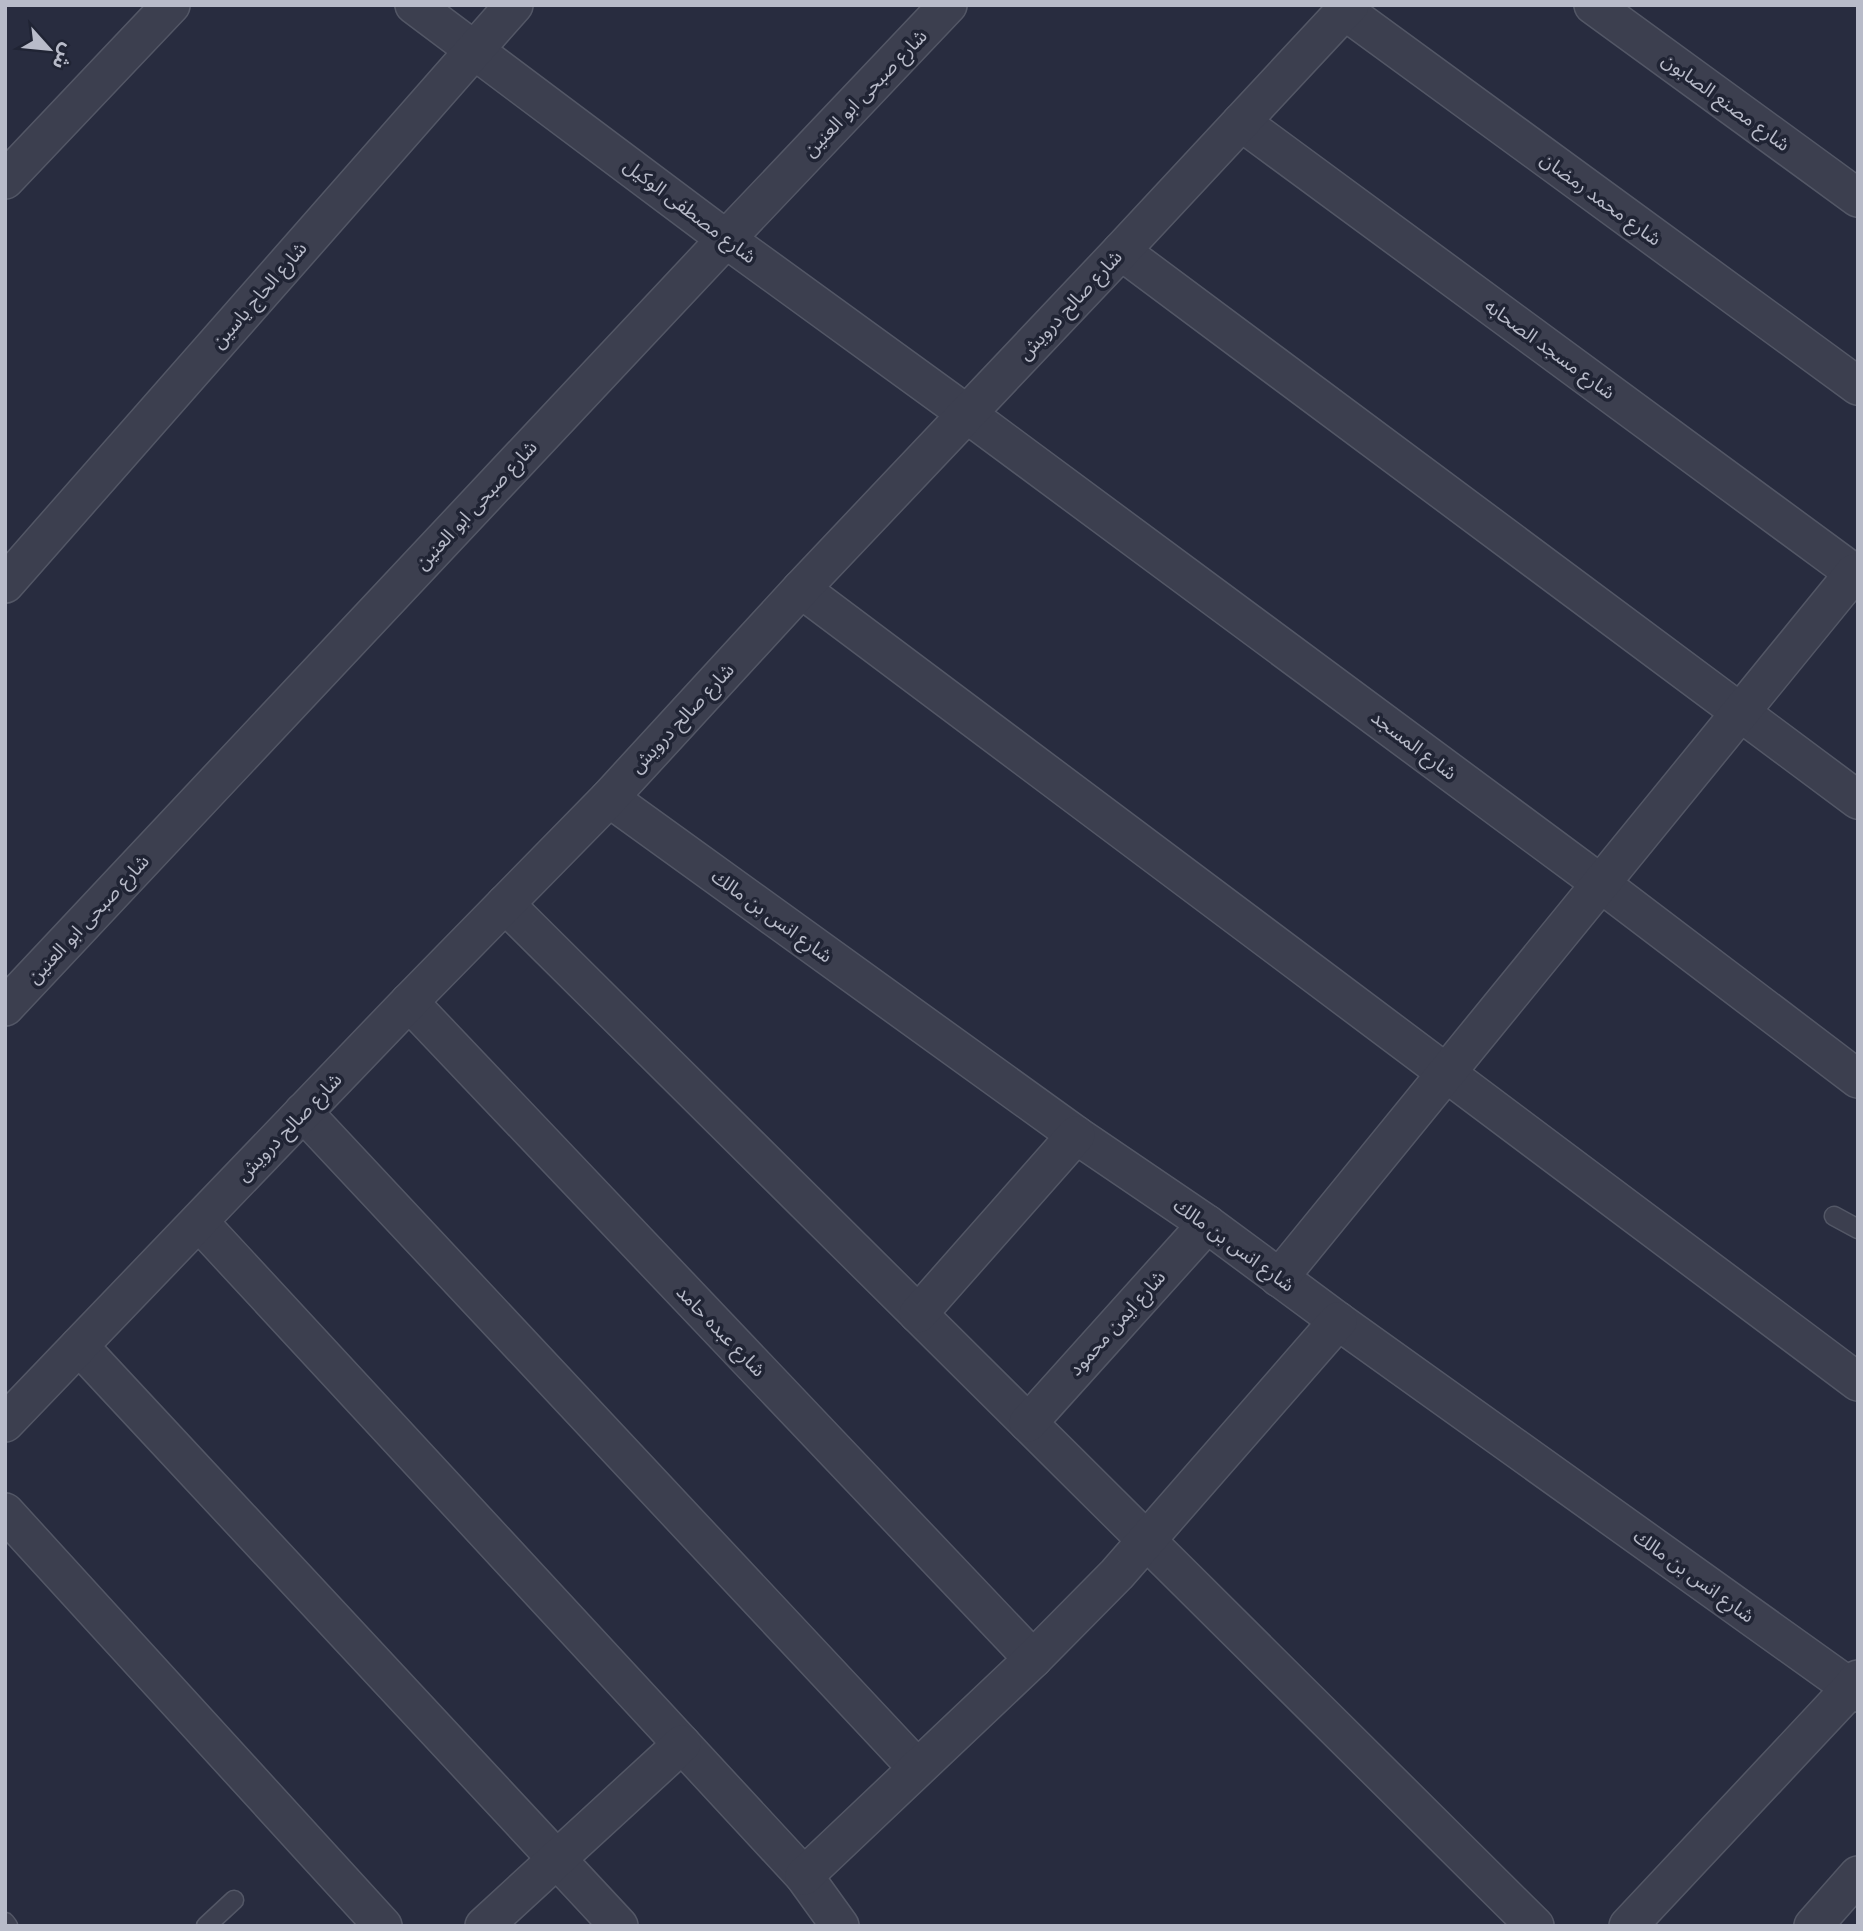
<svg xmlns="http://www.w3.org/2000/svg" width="1863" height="1931" viewBox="0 0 1863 1931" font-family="Arial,'Noto Sans Arabic',sans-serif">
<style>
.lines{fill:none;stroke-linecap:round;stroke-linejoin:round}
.service-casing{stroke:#535766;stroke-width:21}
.minor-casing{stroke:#535766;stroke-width:40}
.service{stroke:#3c3f4f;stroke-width:18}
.minor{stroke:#3c3f4f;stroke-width:37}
.labels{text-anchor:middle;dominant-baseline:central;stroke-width:7;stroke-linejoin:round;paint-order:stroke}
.street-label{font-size:19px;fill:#b8bbc9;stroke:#202434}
</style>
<rect width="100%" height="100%" fill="#282c3f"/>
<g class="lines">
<!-- service casing -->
<g class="service-casing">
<g id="service">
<polyline points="1834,1216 1858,1229"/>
<polyline points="5,1922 8,1926"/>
<polyline points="206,1926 234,1900"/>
</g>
</g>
<!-- minor casing -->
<g class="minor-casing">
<g id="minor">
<polyline points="414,5 726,239 967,414 1600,883 1858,1079"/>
<polyline points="1593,5 1858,198"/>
<polyline points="1345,11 1858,386"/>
<polyline points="1241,122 1858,576"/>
<polyline points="5,180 171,5"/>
<polyline points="1121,251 1858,800"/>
<polyline points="5,584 514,5"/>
<polyline points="801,589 1858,1382"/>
<polyline points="609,798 1076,1135 1207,1224 1338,1321 1858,1693"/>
<polyline points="505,904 1535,1926"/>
<polyline points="409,1002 1033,1659"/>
<polyline points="5,1007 726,239 948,5"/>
<polyline points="303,1112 917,1768"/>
<polyline points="199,1222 804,1876 840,1926"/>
<polyline points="1279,1278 1854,573"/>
<polyline points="918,1314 1076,1135"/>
<polyline points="79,1346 619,1926"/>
<polyline points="5,1423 409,1002 609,798 801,589 1121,251 1350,5"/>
<polyline points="1028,1423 1207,1224"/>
<polyline points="5,1512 383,1926"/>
<polyline points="804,1876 1033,1659 1117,1574 1338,1321"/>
<polyline points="484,1926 682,1744"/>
<polyline points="1628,1926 1851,1688 1858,1679"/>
<polyline points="1813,1926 1858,1875"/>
</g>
</g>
<!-- service -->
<use href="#service" class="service"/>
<!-- minor -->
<use href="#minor" class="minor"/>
</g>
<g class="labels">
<!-- street labels -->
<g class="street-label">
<text transform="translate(865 93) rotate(-46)">شارع صبحى ابو العنين</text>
<text transform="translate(1726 102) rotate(36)">شارع مصنع الصابون</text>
<text transform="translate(1601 199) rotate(36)">شارع محمد رمضان</text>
<text transform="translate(690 211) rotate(37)">شارع مصطفى الوكيل</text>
<text transform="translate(259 295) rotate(-49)">شارع الحاج ياسين</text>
<text transform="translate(1070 305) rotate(-47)">شارع صالح درويش</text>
<text transform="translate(1550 349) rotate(36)">شارع مسجد الصحابه</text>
<text transform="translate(476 505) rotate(-47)">شارع صبحى ابو العنين</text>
<text transform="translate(682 718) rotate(-47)">شارع صالح درويش</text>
<text transform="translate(1414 745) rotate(37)">شارع المسجد</text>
<text transform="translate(772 916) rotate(36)">شارع انس بن مالك</text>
<text transform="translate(88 919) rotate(-47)">شارع صبحى ابو العنين</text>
<text transform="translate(289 1127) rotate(-46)">شارع صالح درويش</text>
<text transform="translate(1234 1245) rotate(36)">شارع انس بن مالك</text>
<text transform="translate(1117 1323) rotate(-48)">شارع ايمن محمود</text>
<text transform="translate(721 1331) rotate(46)">شارع عبده حامد</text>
<text transform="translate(1694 1576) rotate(36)">شارع انس بن مالك</text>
</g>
</g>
<!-- border -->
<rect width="1863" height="1931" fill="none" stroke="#b8bbc9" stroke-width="14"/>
<!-- north arrow -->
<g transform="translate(49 49) rotate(117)" stroke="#202434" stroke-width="5" paint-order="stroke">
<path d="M0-5L12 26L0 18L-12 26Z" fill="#b8bbc9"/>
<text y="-10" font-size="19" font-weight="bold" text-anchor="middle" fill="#b8bbc9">ش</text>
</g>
</svg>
